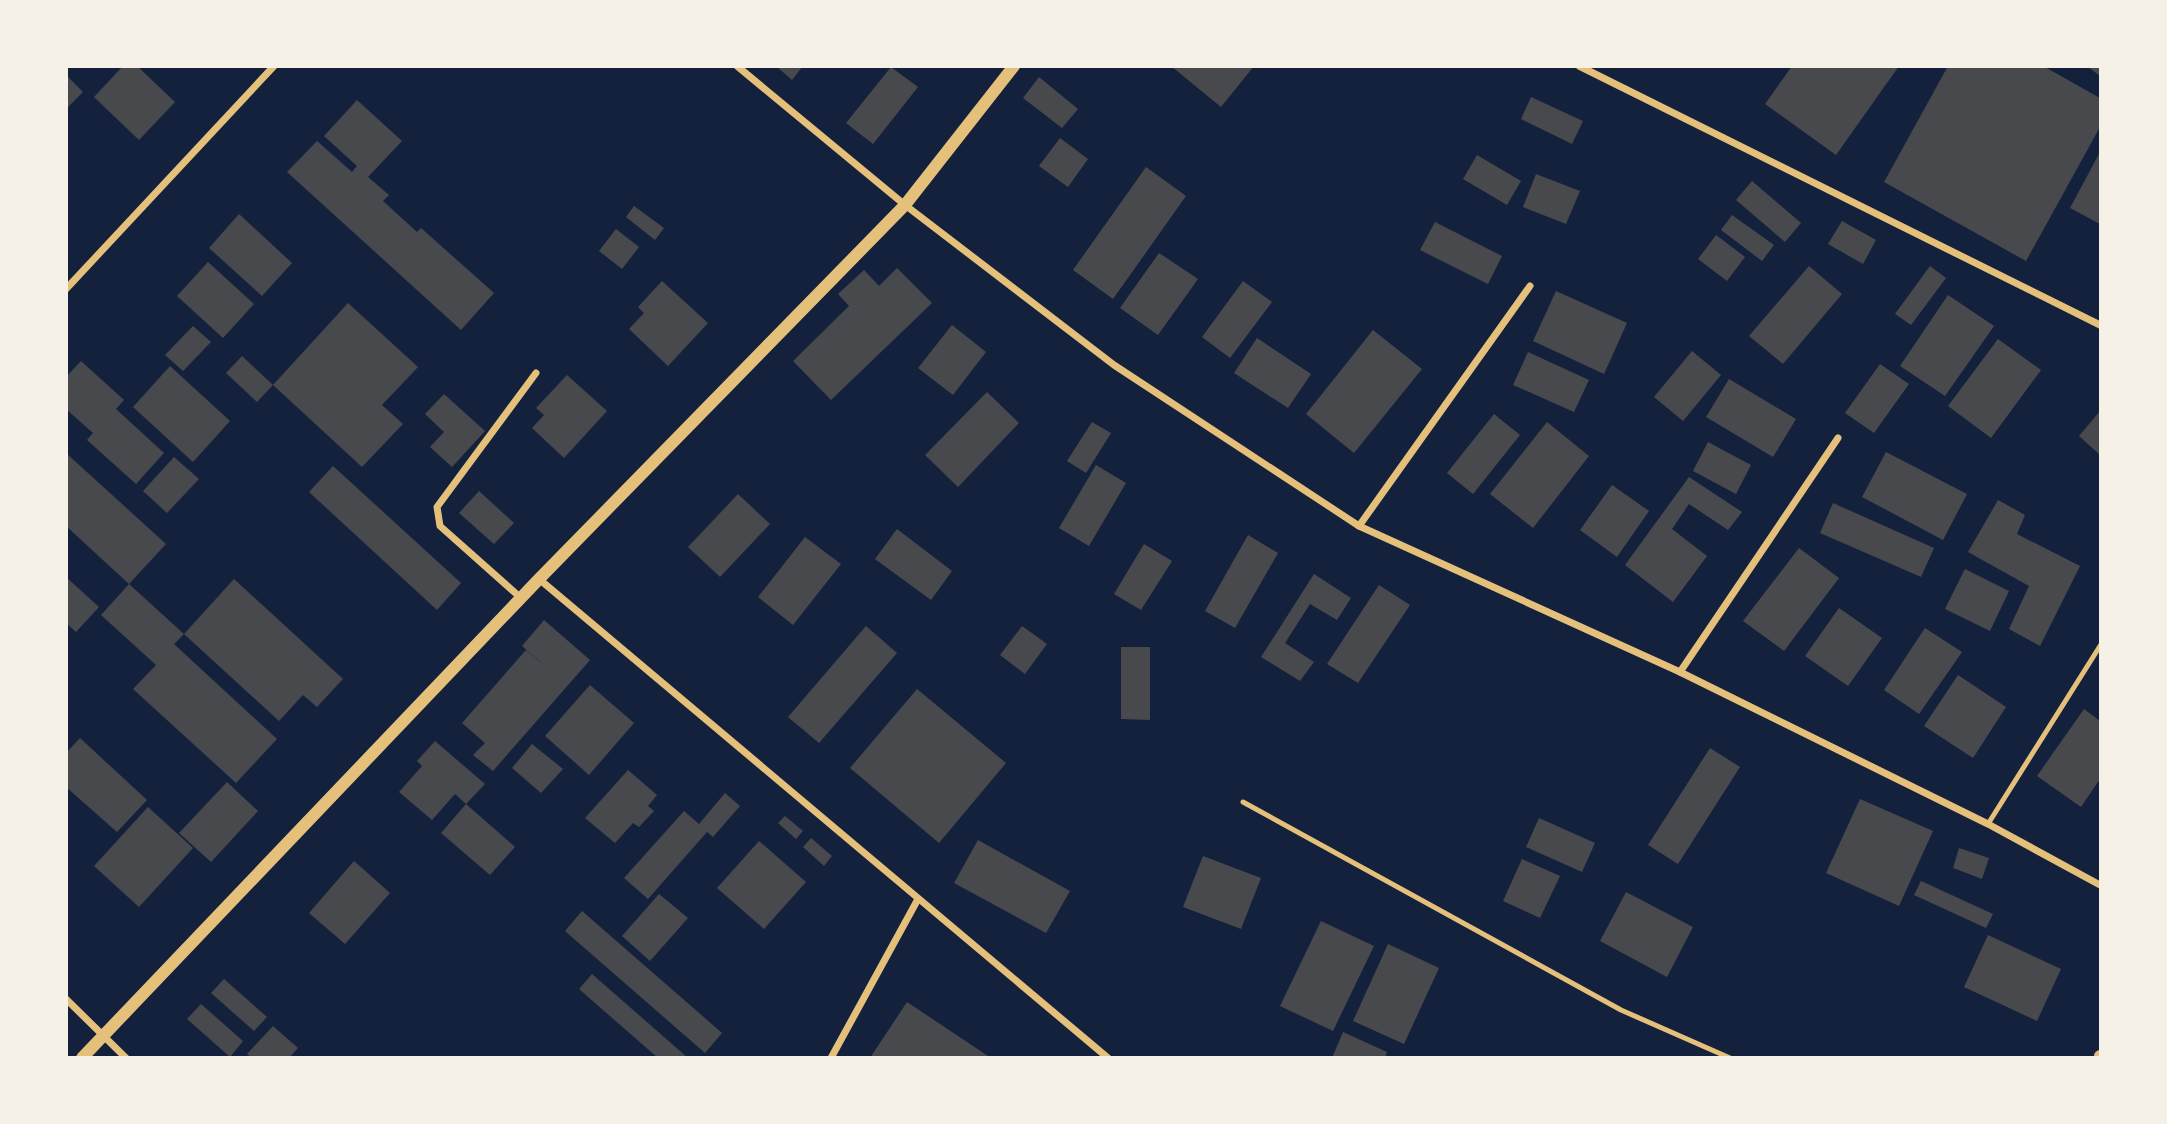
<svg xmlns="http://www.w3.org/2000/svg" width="2167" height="1124" viewBox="0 0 2167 1124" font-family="'Asap Condensed',sans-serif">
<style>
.building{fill:#48494c}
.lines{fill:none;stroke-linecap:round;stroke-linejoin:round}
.service{stroke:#e5c07b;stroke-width:5}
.minor{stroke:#e5c07b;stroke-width:7}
.tertiary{stroke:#e5c07b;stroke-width:12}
</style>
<rect width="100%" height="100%" fill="#14213d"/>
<!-- building -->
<g class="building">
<polygon points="123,66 137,66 175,102 139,140 94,97"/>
<polygon points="776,66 803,66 792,80"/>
<polygon points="1171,66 1254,66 1221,107"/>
<polygon points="1792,66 1899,66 1836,155 1765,104"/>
<polygon points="1948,66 2043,66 2100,98 2100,127 2026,261 1884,182"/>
<polygon points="2087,66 2100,66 2100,76"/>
<polygon points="891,67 918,87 873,144 846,123"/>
<polygon points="66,75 83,92 66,109"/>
<polygon points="1039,77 1078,109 1062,128 1023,98"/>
<polygon points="1531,97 1583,121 1572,144 1521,119"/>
<polygon points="357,100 402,141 368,177 389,195 383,201 417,232 421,228 494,293 461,330 287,172 317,141 352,172 357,166 324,136"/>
<polygon points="1060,138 1088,159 1068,187 1039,166"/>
<polygon points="2100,152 2100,224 2070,208"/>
<polygon points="1477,155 1521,181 1507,205 1463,179"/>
<polygon points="1146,167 1186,196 1113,299 1073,270"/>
<polygon points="1536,174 1580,191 1566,224 1523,207"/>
<polygon points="1752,181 1801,223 1785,242 1736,200"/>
<polygon points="634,206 664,228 655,240 626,217"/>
<polygon points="239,214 292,263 262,296 209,248"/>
<polygon points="1732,215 1774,245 1762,261 1721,230"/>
<polygon points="1842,221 1876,240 1863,264 1828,244"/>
<polygon points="1435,222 1502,256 1488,284 1420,250"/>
<polygon points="616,229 639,247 622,269 599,251"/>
<polygon points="1716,235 1745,257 1727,281 1698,259"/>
<polygon points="1159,253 1198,279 1158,335 1120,308"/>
<polygon points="208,262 254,304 223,338 177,296"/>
<polygon points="1809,266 1842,294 1783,364 1749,336"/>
<polygon points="1930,266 1946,278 1911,325 1895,314"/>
<polygon points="897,268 932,303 831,400 793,361 849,306 838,294 864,270 879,286"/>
<polygon points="662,281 708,323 668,366 629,329 644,313 638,307"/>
<polygon points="1243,281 1272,302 1230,358 1202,337"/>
<polygon points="1556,291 1627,323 1604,374 1533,341"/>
<polygon points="1948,295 1994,326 1945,396 1900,366"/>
<polygon points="348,303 418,367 382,405 403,424 362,467 273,385 257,402 226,373 242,356 273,385"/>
<polygon points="952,325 986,352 953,395 918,368"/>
<polygon points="193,326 211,342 183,371 165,355"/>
<polygon points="1373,330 1422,369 1354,453 1306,414"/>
<polygon points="1257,338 1311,374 1288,408 1234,373"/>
<polygon points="1998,339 2041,370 1991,438 1948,406"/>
<polygon points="1692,351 1721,375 1683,421 1654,397"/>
<polygon points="1528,352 1589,380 1574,412 1513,385"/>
<polygon points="81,361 124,400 116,409 164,453 136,484 87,440 93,433 66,409 66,377"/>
<polygon points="1880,364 1909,384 1874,433 1845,413"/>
<polygon points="170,366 230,421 193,462 133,407"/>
<polygon points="567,375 607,411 564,458 532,428 544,415 536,408"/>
<polygon points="1729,379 1796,419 1773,457 1706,417"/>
<polygon points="987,392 1019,423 958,487 925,455"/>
<polygon points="444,394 485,431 452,467 430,447 444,432 425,414"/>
<polygon points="2100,411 2100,455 2079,436"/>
<polygon points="1494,414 1520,435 1473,494 1447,473"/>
<polygon points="1092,422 1111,433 1086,473 1067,461"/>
<polygon points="1547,422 1589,456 1533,528 1490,494"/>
<polygon points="1708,442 1751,465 1736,494 1693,471"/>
<polygon points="1886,452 1967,494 1943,540 1862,497"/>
<polygon points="66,453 166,544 129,584 66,526"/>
<polygon points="174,457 199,479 167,513 143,491"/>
<polygon points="1096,465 1126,483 1089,546 1059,528"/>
<polygon points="333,466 461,583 437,610 309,492"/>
<polygon points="1689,477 1742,512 1728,530 1689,504 1672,529 1707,556 1673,602 1625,565"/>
<polygon points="1612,485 1649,511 1617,557 1580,530"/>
<polygon points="479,491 514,523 494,544 459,513"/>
<polygon points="738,494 770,524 720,577 688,547"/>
<polygon points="1998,500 2025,515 2017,534 2080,566 2040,646 2009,629 2029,586 1968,552"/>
<polygon points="1833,503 1934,548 1921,577 1820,533"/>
<polygon points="897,529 952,571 931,600 875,559"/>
<polygon points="1248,535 1278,553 1235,628 1205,611"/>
<polygon points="805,537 841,564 793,625 758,597"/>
<polygon points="1144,544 1172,561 1141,610 1114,594"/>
<polygon points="1799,548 1839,578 1784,651 1743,621"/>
<polygon points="1965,569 2009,591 1990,631 1945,609"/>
<polygon points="1314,574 1351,598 1337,620 1310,604 1285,643 1314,662 1300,681 1261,657"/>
<polygon points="66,577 99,607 76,632 66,623"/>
<polygon points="234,579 343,679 317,707 303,695 279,721 184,634"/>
<polygon points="129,584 184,634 174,644 277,739 236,783 133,689 156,665 101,615"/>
<polygon points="1379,585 1410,605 1358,683 1327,664"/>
<polygon points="1839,608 1882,638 1848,686 1805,656"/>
<polygon points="544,620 590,660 493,771 473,755 485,743 462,723 526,650 551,671 522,646"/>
<polygon points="866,626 897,653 819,743 788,717"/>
<polygon points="1022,626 1047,644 1025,674 1000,655"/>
<polygon points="1925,628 1962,652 1919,714 1884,690"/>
<polygon points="1121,647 1150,647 1150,720 1121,719"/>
<polygon points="1958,675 2006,707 1973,758 1924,726"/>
<polygon points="590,685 634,723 589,775 545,736"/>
<polygon points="917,689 1006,763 939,843 850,768"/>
<polygon points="2084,709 2100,721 2100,779 2081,807 2037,776"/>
<polygon points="80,738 147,800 117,832 66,787 66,753"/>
<polygon points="435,741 485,784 466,804 455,794 432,820 399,792 422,766 417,761"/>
<polygon points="532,744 563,769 541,793 512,768"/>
<polygon points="1710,748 1740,767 1678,864 1648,845"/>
<polygon points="628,770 657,795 648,806 654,811 639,827 633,823 615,843 585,818"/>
<polygon points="227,782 258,811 211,862 179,833"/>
<polygon points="725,793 740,806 713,837 707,832 648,899 624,878 684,811 699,824"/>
<polygon points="1860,799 1933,831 1899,906 1826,873"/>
<polygon points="466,804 515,847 490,875 441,833"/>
<polygon points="148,807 193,848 139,907 94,866"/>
<polygon points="785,816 803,831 796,839 778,823"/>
<polygon points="1539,818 1595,843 1582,872 1526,847"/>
<polygon points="811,838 832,856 824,866 803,847"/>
<polygon points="978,840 1070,891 1046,933 954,883"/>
<polygon points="759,841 806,882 764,929 717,888"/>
<polygon points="1959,848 1989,858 1982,879 1953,868"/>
<polygon points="1203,856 1261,878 1241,929 1183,907"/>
<polygon points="1522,859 1560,876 1540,918 1503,901"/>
<polygon points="354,861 390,893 345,944 309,913"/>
<polygon points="1921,881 1993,914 1986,928 1914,895"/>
<polygon points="1626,892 1693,927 1667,977 1600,941"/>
<polygon points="659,894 688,918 650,961 622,936"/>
<polygon points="582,911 722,1033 705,1053 565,931"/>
<polygon points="1321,921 1374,946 1333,1031 1280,1006"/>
<polygon points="1988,935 2061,969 2037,1021 1964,987"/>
<polygon points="1388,944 1439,968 1404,1044 1353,1021"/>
<polygon points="592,974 688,1058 658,1058 579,989"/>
<polygon points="224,979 267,1017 254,1031 211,993"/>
<polygon points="907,1002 991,1058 870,1058"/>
<polygon points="201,1004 243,1041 230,1057 187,1019"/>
<polygon points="273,1026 298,1048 289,1058 252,1058 247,1054"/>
<polygon points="1343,1032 1387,1052 1385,1058 1332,1058"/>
</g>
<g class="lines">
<!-- service -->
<g class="service">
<polyline points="1243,802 1621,1010 1730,1058"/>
<polyline points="1988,824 2100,646"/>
</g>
<!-- minor -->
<g class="minor">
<polyline points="737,66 905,205 1114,365 1359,526 1680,672 1988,824 2100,885"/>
<polyline points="1579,66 2100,325"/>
<polyline points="66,289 274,66"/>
<polyline points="1359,526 1530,286"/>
<polyline points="539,579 1108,1058"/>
<polyline points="521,598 440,526 437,507 536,373"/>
<polyline points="1680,672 1838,438"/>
<polyline points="66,999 126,1058"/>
<polyline points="831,1058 918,899"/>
</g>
<!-- tertiary -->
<g class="tertiary">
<polyline points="82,1058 539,579 905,205 1014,66"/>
<polyline points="2100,1058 2100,1056"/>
</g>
</g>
<!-- border -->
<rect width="2167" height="1124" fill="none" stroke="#f6f1e7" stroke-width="136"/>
</svg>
